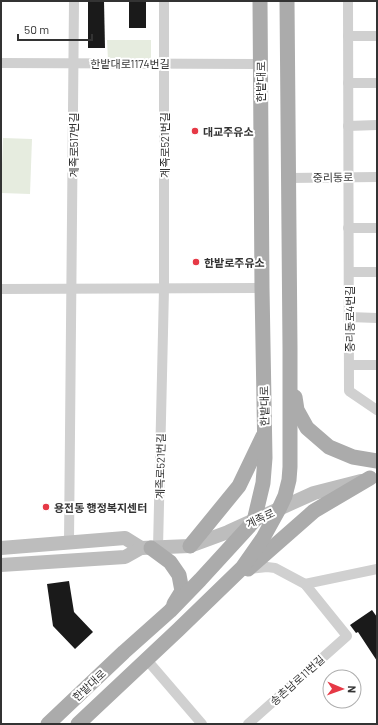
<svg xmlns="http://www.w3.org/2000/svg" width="378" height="725" viewBox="0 0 378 725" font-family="Barlow,'Noto Sans KR',sans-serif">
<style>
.green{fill:#e6ecdf}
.building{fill:#1a1a1a}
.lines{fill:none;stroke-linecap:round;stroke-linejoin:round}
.minor{stroke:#d0d0d0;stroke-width:10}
.secondary{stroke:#bdbdbd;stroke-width:14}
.primary{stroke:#ababab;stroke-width:15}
.poi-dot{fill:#e63946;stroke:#fff;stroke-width:1.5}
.labels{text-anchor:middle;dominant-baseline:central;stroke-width:4;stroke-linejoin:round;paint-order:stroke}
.street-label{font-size:11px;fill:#333;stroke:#fff}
.poi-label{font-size:11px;font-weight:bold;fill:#333;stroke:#fff;text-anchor:start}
</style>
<rect width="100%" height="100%" fill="#fff"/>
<!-- green -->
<g class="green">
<polygon points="107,40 151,40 151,59 108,60"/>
<polygon points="3,138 32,139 30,194 1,193"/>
</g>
<!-- building -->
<g class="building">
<polygon points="88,1 104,1 105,48 88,48"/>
<rect x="129" y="1" width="17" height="27"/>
<polygon points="69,581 74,612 93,632 75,649 53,626 47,584"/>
<polygon points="372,610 377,617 377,661 358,632 356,633 350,625"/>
</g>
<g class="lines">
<!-- minor -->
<g class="minor">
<polyline points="348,1 349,391 377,410"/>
<polyline points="348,36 377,36"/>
<polyline points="1,63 260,64"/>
<polyline points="348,83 377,83"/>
<polyline points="348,126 377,125"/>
<polyline points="289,178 377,177"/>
<polyline points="348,228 377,228"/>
<polyline points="349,272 377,272"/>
<polyline points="1,289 262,288"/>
<polyline points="349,317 377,318"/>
<polyline points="349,365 377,365"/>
<polyline points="69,542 74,1"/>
<polyline points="158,548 164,289 164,1"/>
<polyline points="249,569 267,567 275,568 305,584"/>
<polyline points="147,660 202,724"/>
<polyline points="248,724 347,636 305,584 377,569"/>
</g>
<!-- secondary -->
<g class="secondary">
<polyline points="1,548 125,538 141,548 190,546 228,532 314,493 361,481"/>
<polyline points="1,565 125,557 141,548"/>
</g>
<!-- primary -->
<g class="primary">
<polyline points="295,397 297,410 307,428 329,447 353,457 377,461"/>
<polyline points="190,546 239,486 263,436"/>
<polyline points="151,548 170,562 179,575 182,591 174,604"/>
<polyline points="248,569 314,511 370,478"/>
<polyline points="48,724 124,652 170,611 200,580 254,521 263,483 265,458 262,288 260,1"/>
<polyline points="78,724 178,630 242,568 263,538 279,509 285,496 289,480 290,467 290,348 287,1"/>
</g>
</g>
<!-- markers -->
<g class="poi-dot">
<circle cx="195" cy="131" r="4"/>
<circle cx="196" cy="262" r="4"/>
<circle cx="46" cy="507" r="4"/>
</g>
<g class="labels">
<!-- street labels -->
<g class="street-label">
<text x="130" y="63">한밭대로1174번길</text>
<text transform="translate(260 82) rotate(-90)">한밭대로</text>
<text transform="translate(73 145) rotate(-90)">계족로517번길</text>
<text transform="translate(164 145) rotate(-90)">계족로521번길</text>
<text transform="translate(333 177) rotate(-1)">중리동로</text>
<text transform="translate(349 319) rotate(-90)">중리동로4번길</text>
<text transform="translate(264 406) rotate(-91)">한밭대로</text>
<text transform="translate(160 466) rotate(-89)">계족로521번길</text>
<text transform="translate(260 518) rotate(-25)">계족로</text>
<text transform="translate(297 680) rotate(-42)">송촌남로11번길</text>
<text transform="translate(89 685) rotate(-43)">한밭대로</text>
</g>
<!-- poi labels -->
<g class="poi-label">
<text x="203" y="131">대교주유소</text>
<text x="204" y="262">한밭로주유소</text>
<text x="54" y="507">용전동 행정복지센터</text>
</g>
</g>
<!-- border -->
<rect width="378" height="725" fill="none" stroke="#333333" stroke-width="4"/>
<!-- north arrow -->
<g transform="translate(342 689) rotate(92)"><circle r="19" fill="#ffffff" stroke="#adadad"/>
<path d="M0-3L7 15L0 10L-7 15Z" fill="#e63946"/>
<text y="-6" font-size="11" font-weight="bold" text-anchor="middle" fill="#333333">N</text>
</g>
<!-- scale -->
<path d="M18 34v6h74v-6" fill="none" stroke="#333333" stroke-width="2"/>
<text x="24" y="34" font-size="12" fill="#333333" stroke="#ffffff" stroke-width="3" paint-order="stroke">50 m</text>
</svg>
